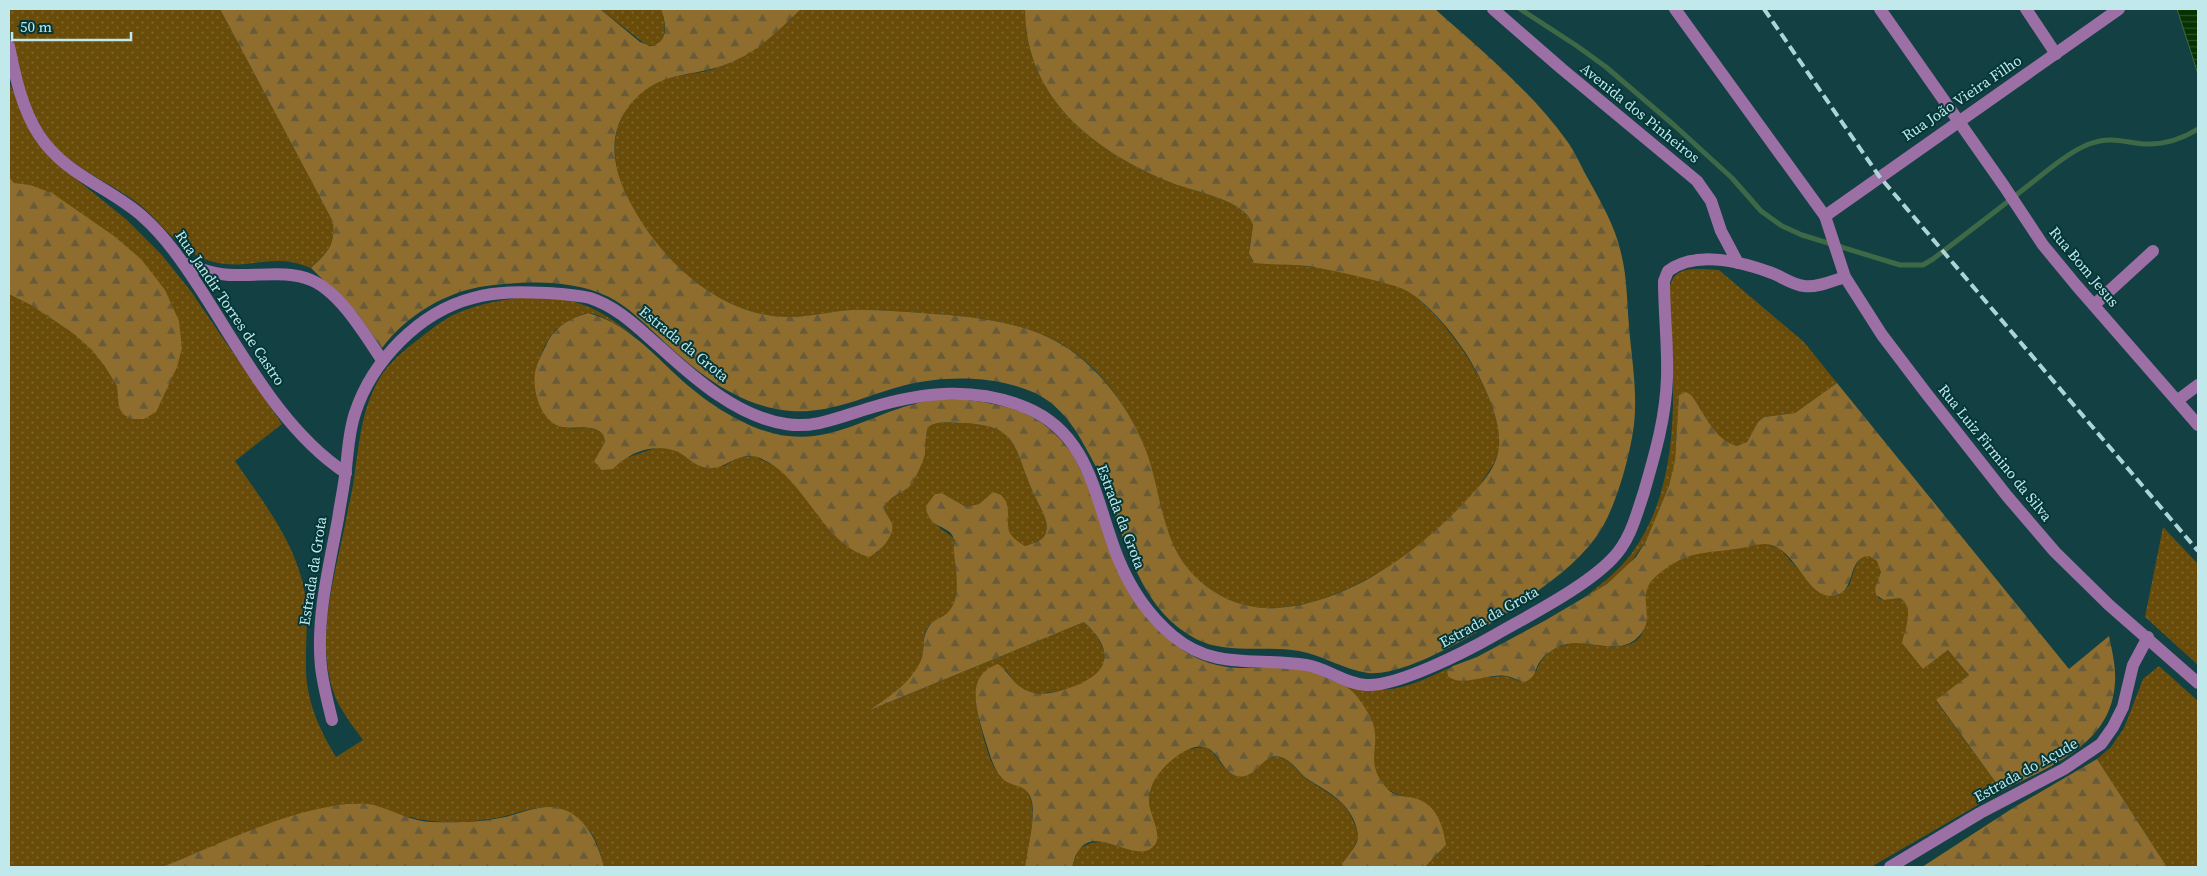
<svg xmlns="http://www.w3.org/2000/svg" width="2207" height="876" font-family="'Source Serif 4',serif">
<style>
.grass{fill:url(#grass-dots)}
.forest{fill:url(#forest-firs)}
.water{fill:url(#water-rules);stroke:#3e6946}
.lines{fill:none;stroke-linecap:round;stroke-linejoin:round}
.stream{stroke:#3e6946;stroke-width:5}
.minor{stroke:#9c6fa5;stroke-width:12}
.rail{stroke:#add5d7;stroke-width:4;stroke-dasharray:10 5;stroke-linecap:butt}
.labels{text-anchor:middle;stroke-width:4;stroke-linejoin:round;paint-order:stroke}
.street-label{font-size:15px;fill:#c1e9eb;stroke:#043638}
</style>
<defs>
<pattern id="grass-dots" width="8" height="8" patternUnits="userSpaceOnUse" patternTransform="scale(1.25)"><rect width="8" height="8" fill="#694c0a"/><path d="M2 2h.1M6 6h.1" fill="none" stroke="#7d662e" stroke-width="1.8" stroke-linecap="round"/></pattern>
<pattern id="forest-firs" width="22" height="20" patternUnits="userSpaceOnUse" patternTransform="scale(1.25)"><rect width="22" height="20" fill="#8e6d2e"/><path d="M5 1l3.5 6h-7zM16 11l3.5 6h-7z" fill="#685b39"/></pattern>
<pattern id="water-rules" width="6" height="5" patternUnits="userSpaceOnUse" patternTransform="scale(1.25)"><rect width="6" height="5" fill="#063200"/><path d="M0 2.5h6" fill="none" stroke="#285025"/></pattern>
</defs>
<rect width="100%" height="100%" fill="#124043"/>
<g class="grass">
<path d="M9,9h211l113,213c2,24 -5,30 -22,46 -39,-17 -61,3 -97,-6 -33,-8 -49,-36 -74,-57 -24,-19 -53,-30 -76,-50 -34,-28 -55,-103 -55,-146z"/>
<path d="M600,9h61c5,13 9,44 -16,35z"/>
<path d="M801,9h224c0,90 70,143 147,174 22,9 73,16 81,42l-4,25 3,11c11,4 23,2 35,3 29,3 99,13 122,28 38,25 98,112 90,159 -3,12 -11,21 -17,31 -33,48 -102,97 -157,116 -20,7 -41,10 -62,10 -41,-2 -80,-33 -94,-72 -10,-29 -13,-59 -24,-87 -14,-38 -41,-76 -74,-99 -42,-29 -98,-33 -147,-37 -23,-1 -47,-4 -71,-3 -21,1 -42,7 -63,7 -72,1 -135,-62 -164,-122 -14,-32 -18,-65 6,-93 32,-36 61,-21 97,-39 27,-14 51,-33 72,-54z"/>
<path d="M9,82l12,27 39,57 67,54 34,34 29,36 92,134 -47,37c26,38 55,74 67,119 8,31 3,60 4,91 1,31 14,60 30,86l27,-17c-9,-12 -18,-24 -25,-37 -26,-55 -3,-127 8,-183 2,-13 6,-27 8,-41 5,-34 7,-67 24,-98 8,-15 21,-26 33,-36 13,-10 26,-21 40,-29 37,-18 90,-25 130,-12 21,7 37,20 55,33 -11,-7 -36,-24 -48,-24 -5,0 -10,4 -14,6 -8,4 -17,7 -22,15 -12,16 -21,46 -14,65 3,11 13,24 24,28 13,5 42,-7 43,15l-11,19 29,-2 35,-12h9l13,6 20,13h24l15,-9 15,-1 23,11 100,86 15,-28 -8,-16c4,-13 15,-13 22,-21 5,-6 17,-27 19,-35 1,-9 0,-17 3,-26 11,-7 21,-4 34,-4 58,2 51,25 71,69 4,11 17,28 13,40 -2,9 -12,11 -21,14 -4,-3 -10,-5 -13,-9 -13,-15 6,-35 -19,-45l-14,12 -13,3 -24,-14 -7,1 2,32 17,12c-1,22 12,58 -7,75 -9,8 -18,8 -22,20 -2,8 -1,16 -3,23 -5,24 -31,39 -49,53l211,-87c11,10 25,28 20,44 -6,18 -56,31 -73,26 -12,-3 -19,-13 -25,-22l-24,3c-2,6 -5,12 -6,19 -2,13 11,63 18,75 6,10 22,19 32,22 14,22 2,54 -1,78h-421c-7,-29 -14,-46 -44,-56 -5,-1 -10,-4 -15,-4 -15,1 -30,7 -44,10 -30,6 -62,8 -91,0l-157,13 -91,37h-153z"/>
<path d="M1703,269l16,1 85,72 33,41 -42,30 -31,4 -6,5 -11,20 -10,4c-21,-4 -29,-28 -41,-43 -3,-4 -8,-7 -12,-10l-5,2 -4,66 -6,25 -23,55 -19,26 -20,17 -23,14c16,-13 32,-25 45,-41 57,-75 44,-178 40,-266 3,-21 15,-22 34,-22z"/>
<polygon points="2163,527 2198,564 2198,665 2145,617"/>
<path d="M1758,544h10l12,5 32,36 27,10c3,-3 7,-5 9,-8 6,-9 7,-40 26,-29 5,3 7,9 7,14l-6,16 3,10 6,2 16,-2 6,5 17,66 25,-19 21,25 -33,26 66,90 -131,76h-145l-18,-2 -11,2h-272l21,-22 -30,-46c-26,-4 -41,-14 -43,-42 -1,-6 2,-13 1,-19 -1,-21 -14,-41 -30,-53 41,12 68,1 105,-17l-2,3 8,9 50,-4 14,5 17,-9c3,-9 7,-15 15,-21 24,-15 46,-2 71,-5 38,-5 16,-48 27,-63 13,-18 39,-30 60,-33 9,-1 18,0 27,-1 7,-1 14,-4 22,-5z"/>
<polygon points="2159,666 2198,701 2198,867 2167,867 2097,759 2111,747 2124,728 2143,679"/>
<path d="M1205,747c13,6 18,27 33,29 14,2 24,-21 40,-19 14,2 20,16 30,23 18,13 38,19 46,43 3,6 5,12 3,18 -3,8 -10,16 -15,23l1,3h-271l7,-19 12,-5 9,-1 54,5c7,-16 -5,-28 -5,-45 -1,-20 20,-48 40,-53 5,-1 11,-1 16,-2z"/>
</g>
<g class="forest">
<path d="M220,9h380l40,33 10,4c20,-3 16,-24 11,-37h140c-19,18 -39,39 -63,50 -42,22 -79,6 -111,50 -19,26 -14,57 -1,85 29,61 91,123 163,123 21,0 42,-6 63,-7 24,-1 48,2 71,3 52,4 111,8 154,42 30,24 54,57 68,93 11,28 14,58 24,86 14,43 56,75 102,74 72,-1 144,-54 192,-104 13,-14 31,-32 35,-51 7,-30 -17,-76 -33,-101 -14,-21 -39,-52 -62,-63 -8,-4 -17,-5 -26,-8 -23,-6 -46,-11 -70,-15 -18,-2 -36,-1 -53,-3l-5,-10 4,-28c-8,-26 -59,-33 -81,-42 -77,-31 -147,-84 -147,-174h410c46,41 96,82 132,132 8,11 14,25 20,36 14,25 28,49 34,76 6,23 6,49 8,73 2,27 7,55 6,83 0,33 -19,102 -39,128 -20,28 -50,48 -78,68 -32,23 -110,72 -150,68 -24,-3 -45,-18 -69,-22 -33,-6 -72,4 -103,-12 -56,-30 -69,-93 -89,-147 -7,-20 -18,-38 -28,-56 -11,-18 -25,-34 -44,-43 -40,-18 -91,-18 -133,-7 -37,10 -72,28 -111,25 -53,-4 -96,-40 -133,-75 -15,-14 -31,-30 -49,-39 -38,-18 -82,-16 -123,-11 -41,6 -79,29 -104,62l-25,-35 -46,-45c17,-16 24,-22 22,-46z"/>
<polygon points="9,177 14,183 30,185 52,193 114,236 141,259 165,290 179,321 182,348 177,367 156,412 144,419 132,419 124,415 119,408 117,386 104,365 92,350 73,333 31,305 9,294"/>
<path d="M588,313c35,9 61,36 86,60 28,27 74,59 114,63 46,6 87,-23 130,-33 25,-6 50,-4 75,1 37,7 58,21 80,51l86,175c17,17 35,30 58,35 28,7 59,-1 87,4 8,1 17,7 25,10 8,3 16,6 23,12 9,9 19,25 22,36 5,22 -8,35 10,58 8,11 18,11 30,13 22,5 29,27 32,47l-21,22h-82l-1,-3c5,-7 12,-15 15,-22 2,-7 0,-13 -2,-19 -8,-22 -27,-31 -46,-43 -10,-6 -16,-20 -29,-23 -18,-4 -25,24 -43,19 -20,-5 -19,-42 -52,-25 -17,9 -36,29 -36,49 -1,14 16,36 4,47 -18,17 -57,-22 -74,3 -4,5 -5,12 -7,17h-47c2,-18 13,-55 5,-71 -5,-12 -20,-9 -28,-18 -10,-11 -13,-27 -18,-42 -7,-25 -20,-61 14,-72 11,8 16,22 30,27 12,5 26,2 38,-2 41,-13 53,-35 18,-67l-214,88c20,-14 41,-27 51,-50 4,-10 1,-21 6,-30 6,-12 11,-9 20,-17 16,-14 8,-44 7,-62 -1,-4 1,-9 0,-12 -4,-15 -27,-9 -28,-33l9,-12 7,-1 24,14 13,-3 14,-12 8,3 5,6c7,23 -8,29 19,45 9,-3 19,-5 21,-14 4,-12 -9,-29 -13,-40 -20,-44 -13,-67 -71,-69 -13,0 -23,-3 -34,4 -3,9 -2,17 -3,27 -2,8 -8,21 -13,29 -7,11 -23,11 -28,26 2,5 6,10 8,15 3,13 -13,28 -23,33 -45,-12 -62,-73 -101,-95 -32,-19 -41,15 -68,4 -8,-3 -14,-10 -22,-14 -23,-10 -49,0 -65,17l-12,1 -7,-9 11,-19c-1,-21 -30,-12 -43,-15 -20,-4 -30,-35 -27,-54 2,-12 9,-22 13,-32 8,-16 24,-23 40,-28z"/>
<path d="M1837,383l232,286 40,-33c3,15 7,30 6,46 -3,63 -65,84 -113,109l-66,-91 33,-25 -21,-25 -25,19 -21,-26c3,-15 13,-35 -2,-45l-16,2 -8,-5 -1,-7 6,-16 -4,-11 -8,-5c-24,1 -11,40 -38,40 -26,0 -36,-51 -66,-52 -11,0 -19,4 -29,5 -33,5 -46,1 -75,23 -5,4 -12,10 -14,17 -5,19 8,32 -10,49 -17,17 -48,2 -70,6 -8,1 -19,8 -25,15 -9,10 -3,16 -17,23 -7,-1 -12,-5 -19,-6 -16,-3 -45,12 -58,0l-1,-6 6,-4 24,-9 69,-37 61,-36 29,-27 10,-16 23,-55 6,-26 4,-65 7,-3 5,3c13,17 24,46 46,51l10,-4 11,-20 6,-5 31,-4z"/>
<polygon points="2097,759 2167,867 1922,867 2013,808"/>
<path d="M347,804c9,0 18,-1 27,1 18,5 39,17 58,17 24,1 50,0 73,-5 13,-3 27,-9 41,-10 35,-1 51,31 58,60h-442c58,-23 122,-56 185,-63z"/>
</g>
<polygon class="water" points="2177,9 2198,9 2198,74"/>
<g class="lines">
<path class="stream" d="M1520,9l57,37 29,21 69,59 57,52 29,33 21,15 20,9 98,30h23l10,-6c29,-22 58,-44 87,-67 20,-15 46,-39 69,-48 22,-8 34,-2 55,0 20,1 38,-5 54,-15"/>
<g class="minor">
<polyline points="1493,9 1562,69 1697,181 1711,201 1721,231 1738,263"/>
<polyline points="1675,9 1825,216 1845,277 1882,335 1926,393 2007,496 2055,552 2109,605 2198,683"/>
<polyline points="1880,9 2004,186 2043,245 2076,285 2198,425"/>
<polyline points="2026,9 2056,54"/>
<path d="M9,46c6,30 13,63 30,89 26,40 70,52 103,81 24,21 42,48 59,74 41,63 81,141 145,183"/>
<polyline points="1825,216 2119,9"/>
<path d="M183,263c17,6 33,12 52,12 24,1 54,-5 76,5 29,12 54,55 71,80"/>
<polyline points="2094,305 2153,251"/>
<polyline points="2178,400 2198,385"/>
<path d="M332,720c-4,-17 -9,-35 -11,-53 -5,-49 8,-100 17,-148 2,-14 5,-28 7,-43 3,-21 3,-42 10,-63 17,-52 64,-101 118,-115 25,-7 49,-6 75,-5 13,1 29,2 42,5 28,9 49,31 70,49 35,32 78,70 126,77 29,5 56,-8 84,-16 52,-16 105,-22 157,0 64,27 68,93 91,150 12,30 30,57 55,78 42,35 83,21 133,29 21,3 39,19 60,20 31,2 101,-34 129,-50 35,-20 90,-48 117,-76 18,-18 24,-43 32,-67 11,-38 22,-75 23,-115 1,-32 -3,-64 -3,-96l4,-10c28,-21 74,-9 104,2 10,4 21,12 32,13 13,2 28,-5 41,-9"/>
<polyline points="1890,867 1980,813 2064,769 2101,744 2113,727 2123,707 2133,665 2148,637"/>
</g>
<polyline class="rail" points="1764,9 1879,176 2198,551"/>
</g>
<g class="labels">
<g class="street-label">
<text transform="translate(1962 98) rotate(-34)" y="5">Rua João Vieira Filho</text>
<text transform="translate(1640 113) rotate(39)" y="5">Avenida dos Pinheiros</text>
<text transform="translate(2084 267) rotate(50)" y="5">Rua Bom Jesus</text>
<text transform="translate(230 308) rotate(56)" y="5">Rua Jandir Torres de Castro</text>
<text transform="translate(684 344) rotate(39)" y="5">Estrada da Grota</text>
<text transform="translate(1995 453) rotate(51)" y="5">Rua Luiz Firmino da Silva</text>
<text transform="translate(1121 517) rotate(69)" y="5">Estrada da Grota</text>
<text transform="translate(313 571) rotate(-81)" y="5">Estrada da Grota</text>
<text transform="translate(1489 617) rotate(-29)" y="5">Estrada da Grota</text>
<text transform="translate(2026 770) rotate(-29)" y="5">Estrada do Açude</text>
</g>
</g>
<rect width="2207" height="876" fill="none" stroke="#c1e9eb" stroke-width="20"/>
<path d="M12 32v8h119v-8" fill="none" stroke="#c1e9eb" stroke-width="2.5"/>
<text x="20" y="32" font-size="15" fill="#c1e9eb" stroke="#043638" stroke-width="4" paint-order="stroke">50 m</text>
</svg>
